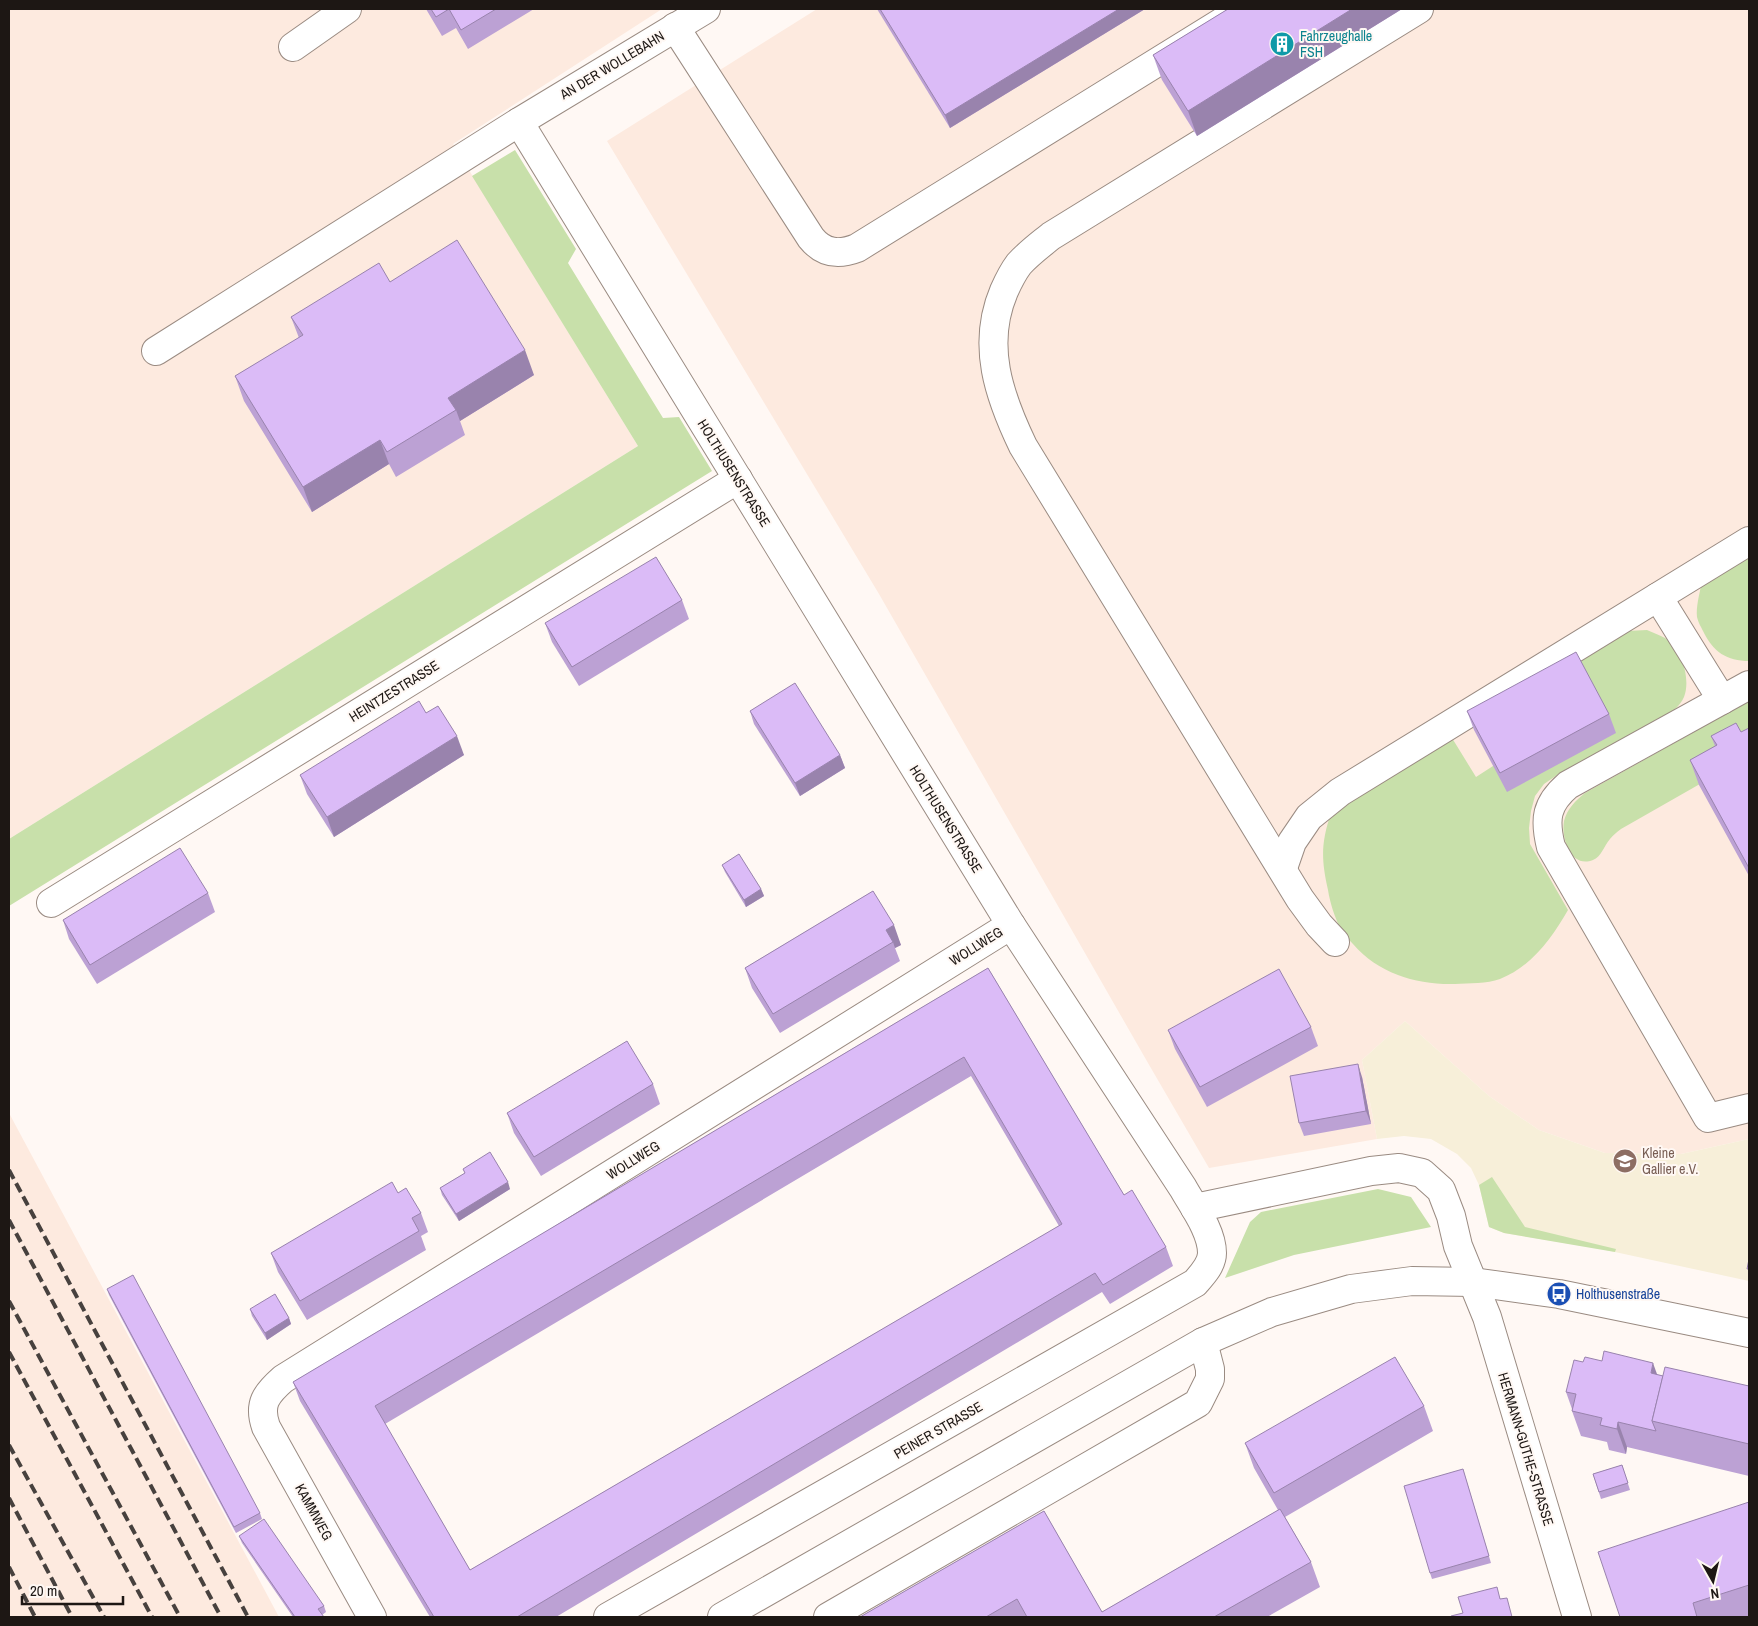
<svg xmlns="http://www.w3.org/2000/svg" width="1758" height="1626" font-family="'Archivo Narrow',sans-serif">
<style>
.built{fill:#fdeadf}
.education{fill:#f7efd9}
.green{fill:#c8e0aa}
.lines{fill:none;stroke-linecap:round;stroke-linejoin:round}
.minor-casing{stroke:#9a8b82;stroke-width:30}
.minor{stroke:#fff;stroke-width:28}
.rail{stroke:#47413e;stroke-width:4;stroke-dasharray:10 5;stroke-linecap:butt}
.wall{fill:#bca1d4;fill-rule:evenodd}
.shaded-wall{fill:#9983ad}
.building{fill:#dbbbf7;stroke:#9983ad;fill-rule:evenodd}
.labels{text-anchor:middle;stroke-width:4;stroke-linejoin:round;paint-order:stroke}
.culture-label{font-size:14px;fill:#0d838f;stroke:#fff8f4;text-anchor:start}
.street-label{font-size:14px;fill:#1d1714;stroke:#fff8f4}
.education-label{font-size:14px;fill:#785e54;stroke:#fff8f4;text-anchor:start}
.transit-label{font-size:14px;fill:#164399;stroke:#fff8f4;text-anchor:start}
</style>
<rect width="100%" height="100%" fill="#fff8f4"/>
<g class="built">
<polygon points="9,9 662,9 453,144 638,446 9,839"/>
<polygon points="817,9 1749,9 1749,1139 1681,1154 1605,1153 1539,1130 1489,1096 1405,1021 1362,1060 1377,1139 1209,1168 1148,1063 879,594 607,141"/>
<polygon points="9,1113 279,1617 9,1617"/>
</g>
<polygon class="education" points="1405,1021 1489,1096 1539,1130 1605,1153 1681,1154 1749,1139 1749,1281 1601,1249 1504,1233 1489,1227 1479,1185 1471,1168 1457,1154 1431,1139 1404,1136 1377,1139 1362,1060"/>
<g class="green">
<polygon points="515,150 576,249 568,263 663,418 679,417 712,471 9,906 9,839 638,446 472,176"/>
<path d="M1749,555v106c-22,0 -36,-9 -46,-30 -2,-4 -5,-9 -6,-14 -1,-10 2,-21 4,-31z"/>
<path d="M1647,630c6,3 13,5 18,8 17,11 26,41 19,59 -4,9 -11,14 -19,20l-105,56 -16,11 -9,12 -4,15 -2,17 1,16 38,66c-16,28 -37,57 -68,69 -13,5 -31,4 -45,5 -38,1 -76,-10 -102,-40 -4,-4 -9,-9 -12,-14 -6,-12 -11,-27 -13,-40 -7,-31 -7,-47 3,-77l121,-75 24,39 17,-11 85,-109 49,-26z"/>
<path d="M1749,701v55l-128,73c-4,3 -8,6 -11,10 -6,7 -9,18 -17,21 -23,9 -32,-23 -29,-39 3,-12 12,-21 21,-28z"/>
<polygon points="1492,1177 1525,1227 1616,1249 1615,1252 1504,1233 1489,1227 1479,1185"/>
<polygon points="1378,1189 1411,1197 1431,1227 1294,1255 1225,1278 1250,1222 1261,1212"/>
</g>
<g class="lines">
<defs>
<g id="minor">
<path d="M675,27l136,211c13,16 28,17 46,10l386,-239"/>
<polyline points="293,47 347,9"/>
<path d="M519,122l492,803 172,263c10,18 29,43 29,65 0,12 -10,22 -17,30l-587,334"/>
<polyline points="156,351 519,122 706,9"/>
<polyline points="1658,597 1722,700"/>
<path d="M1749,685l-181,100c-22,19 -24,34 -17,62l157,271 41,-10"/>
<polyline points="1283,868 1292,842 1309,817 1340,792 1749,541"/>
<polyline points="51,903 738,479"/>
<path d="M1335,942l-16,-17 -19,-26 -277,-453c-24,-50 -42,-101 -19,-155 4,-9 9,-19 15,-27 10,-11 21,-19 32,-28l368,-227"/>
<polyline points="1195,1208 1371,1171 1399,1168 1422,1173 1441,1190 1451,1216 1458,1246 1487,1317 1577,1617"/>
<path d="M372,1617l-106,-190c-8,-23 0,-33 17,-48l728,-454"/>
<polyline points="722,1617 1203,1342 1272,1312 1351,1289 1412,1281 1473,1282 1559,1294 1749,1333"/>
<polyline points="828,1617 1198,1403 1210,1379 1210,1369 1203,1342"/>
</g>
</defs>
<use href="#minor" class="minor-casing"/>
<use href="#minor" class="minor"/>
<g class="rail">
<polyline points="9,1170 248,1617"/>
<polyline points="9,1220 221,1617"/>
<polyline points="9,1301 180,1617"/>
<polyline points="9,1352 152,1617"/>
<polyline points="9,1445 104,1617"/>
<polyline points="9,1498 72,1617"/>
<polyline points="9,1567 35,1617"/>
</g>
</g>
<g class="wall">
<polygon points="426,9 534,9 468,49 456,28 442,36"/>
<polygon points="877,9 1145,9 950,128"/>
<polygon points="1228,9 1402,9 1197,136 1162,80 1153,55"/>
<polygon points="390,282 534,375 460,421 465,435 396,477 389,464 312,512 244,401 235,376 299,338 291,317"/>
<polygon points="682,600 689,619 579,686 552,642 545,623"/>
<polygon points="750,711 840,755 845,768 800,796 754,724"/>
<polygon points="1467,711 1609,714 1616,733 1507,792 1474,730"/>
<polygon points="426,713 464,755 334,837 307,794 300,775"/>
<polygon points="1749,728 1749,876 1699,785 1690,760 1715,746 1711,736 1741,732"/>
<polygon points="722,865 761,889 764,896 746,907 725,872"/>
<polygon points="873,891 901,945 895,948 900,961 780,1033 752,988 745,968"/>
<polygon points="208,893 215,912 97,984 69,939 63,920"/>
<path d="M988,968l136,227 42,52 7,19 -63,38 -8,-12 -546,325h-126l-130,-216 -7,-19zM971,1076l88,150 -589,344 -85,-146z"/>
<polygon points="1311,1027 1318,1046 1207,1107 1175,1049 1168,1030"/>
<polygon points="1362,1077 1371,1124 1304,1136 1299,1123"/>
<polygon points="653,1084 660,1104 541,1176 514,1133 507,1113"/>
<polygon points="463,1169 510,1189 459,1221 442,1195 440,1188 465,1173"/>
<polygon points="398,1193 421,1213 428,1232 421,1236 426,1250 307,1320 278,1272 271,1253"/>
<polygon points="107,1289 260,1513 262,1519 236,1533 109,1295"/>
<polygon points="250,1309 289,1318 291,1324 267,1340 252,1316"/>
<polygon points="1583,1362 1663,1376 1749,1386 1749,1476 1627,1447 1626,1454 1609,1450 1607,1442 1581,1436 1572,1411 1572,1409 1566,1392"/>
<polygon points="1424,1406 1433,1431 1285,1517 1311,1562 1320,1587 1267,1617 860,1617 1044,1511 1102,1612 1278,1510 1254,1468 1245,1443"/>
<polygon points="1622,1465 1630,1490 1601,1499 1593,1474"/>
<polygon points="1463,1469 1491,1563 1432,1579 1430,1573"/>
<polygon points="1749,1502 1749,1617 1620,1617"/>
<polygon points="239,1536 324,1606 326,1612 322,1615 324,1617 293,1617 242,1543"/>
</g>
<g class="shaded-wall">
<polygon points="1119,9 1145,9 950,128 945,115"/>
<polygon points="1352,9 1402,9 1197,136 1188,111"/>
<polygon points="525,350 534,375 460,421 456,410 448,398"/>
<polygon points="380,440 389,464 312,512 303,487"/>
<polygon points="457,736 464,755 334,837 327,817"/>
<polygon points="840,755 845,768 800,796 795,783"/>
<polygon points="761,889 764,896 746,907 744,900"/>
<polygon points="894,925 901,945 895,948 893,942 886,930"/>
<polygon points="1358,1064 1362,1077 1371,1124 1366,1111"/>
<polygon points="508,1182 510,1189 459,1221 456,1214"/>
<polygon points="289,1318 291,1324 267,1340 265,1333"/>
<polygon points="1653,1363 1662,1388 1651,1373"/>
<polygon points="1618,1422 1627,1447 1626,1454 1617,1429"/>
</g>
<g class="building">
<polygon points="431,9 449,9 436,17"/>
<polygon points="449,9 496,9 461,30"/>
<polygon points="880,9 1119,9 945,115"/>
<polygon points="1228,9 1352,9 1188,111 1153,55"/>
<polygon points="457,240 525,350 448,398 456,410 387,452 380,440 303,487 235,376 303,335 291,317 379,263 390,282"/>
<polygon points="656,557 682,600 572,667 545,623"/>
<polygon points="1576,652 1609,714 1500,773 1467,711"/>
<polygon points="795,683 840,755 795,783 750,711"/>
<polygon points="419,701 426,713 438,706 457,736 327,817 300,775"/>
<polygon points="1736,723 1741,732 1749,728 1749,868 1690,760 1717,745 1711,736"/>
<polygon points="180,848 208,893 90,965 63,920"/>
<polygon points="739,854 761,889 744,900 722,865"/>
<polygon points="873,891 894,925 886,930 893,942 773,1014 745,968"/>
<path d="M988,968l136,227 8,-5 34,57 -63,38 -8,-12 -578,344h-83l-141,-235zM964,1057l98,167 -592,346 -95,-164z"/>
<polygon points="1279,969 1311,1027 1200,1087 1168,1030"/>
<polygon points="627,1041 653,1084 534,1157 507,1113"/>
<polygon points="1358,1064 1366,1111 1299,1123 1290,1076"/>
<polygon points="490,1152 508,1182 456,1214 440,1188 465,1173 463,1169"/>
<polygon points="392,1182 398,1193 406,1188 421,1213 412,1218 419,1231 300,1301 271,1253"/>
<polygon points="1749,1259 1749,1269 1747,1269"/>
<polygon points="133,1275 260,1513 234,1527 107,1289"/>
<polygon points="275,1294 289,1318 265,1333 250,1309"/>
<polygon points="1604,1351 1653,1363 1651,1373 1663,1376 1652,1421 1656,1431 1618,1422 1617,1429 1600,1425 1602,1418 1572,1411 1576,1394 1566,1392 1574,1360 1583,1362 1585,1357 1602,1361"/>
<polygon points="1395,1357 1424,1406 1274,1493 1245,1443"/>
<polygon points="1665,1367 1749,1386 1749,1444 1652,1421"/>
<polygon points="1622,1465 1628,1483 1599,1492 1593,1474"/>
<polygon points="1463,1469 1489,1556 1430,1573 1404,1486"/>
<polygon points="1749,1502 1749,1585 1693,1603 1697,1617 1620,1617 1598,1552"/>
<polygon points="1280,1509 1311,1562 1214,1617 1027,1617 1017,1599 986,1617 860,1617 1044,1511 1102,1612"/>
<polygon points="264,1519 324,1606 318,1609 324,1617 295,1617 239,1536"/>
<polygon points="1497,1587 1500,1599 1507,1598 1512,1617 1451,1617 1451,1616 1463,1613 1458,1597"/>
</g>
<defs>
<symbol id="building-disc" viewBox="-11 -11 22 22"><circle r="9.5" fill="#0f9aa8" stroke="#fff8f4"/><path d="M-4-6H4V6H1V3H-1V6H-4ZM-2.5-4.3h1.7v1.8h-1.7ZM.8-4.3h1.7v1.8H.8ZM-2.5-1h1.7V.8h-1.7ZM.8-1h1.7V.8H.8Z" fill="#fff"/></symbol>
<symbol id="school-disc" viewBox="-11 -11 22 22"><circle r="9.5" fill="#8d6e63" stroke="#fff8f4"/><path d="M0-5L7-2L0 1L-7-2ZM-4 1L0 2.5L4 1V4Q0 6-4 4Z" fill="#fff"/></symbol>
<symbol id="bus-disc" viewBox="-11 -11 22 22"><circle r="9.5" fill="#1a4fb4" stroke="#fff8f4"/><path d="M-5-6H5V4H4V6H2V4H-2V6H-4V4H-5ZM-3.5-4V0h7V-4ZM-3.5 1.2v1.5H-2V1.2ZM2 1.2v1.5H3.5V1.2Z" fill="#fff"/></symbol>
</defs>
<g fill-rule="evenodd">
<use href="#building-disc" x="1268" y="30" width="28" height="28"/>
<use href="#school-disc" x="1611" y="1147" width="28" height="28"/>
<use href="#bus-disc" x="1545" y="1280" width="28" height="28"/>
</g>
<g class="labels">
<g class="culture-label">
<text x="1300" y="41">Fahrzeughalle<tspan x="1300" dy="16">FSH</tspan></text>
</g>
<g class="street-label">
<text transform="translate(612 65) rotate(-31)" y="5">AN DER WOLLEBAHN</text>
<text transform="translate(734 473) rotate(58)" y="5">HOLTHUSENSTRASSE</text>
<text transform="translate(394 691) rotate(-32)" y="5">HEINTZESTRASSE</text>
<text transform="translate(946 819) rotate(58)" y="5">HOLTHUSENSTRASSE</text>
<text transform="translate(976 946) rotate(-32)" y="5">WOLLWEG</text>
<text transform="translate(633 1160) rotate(-32)" y="5">WOLLWEG</text>
<text transform="translate(938 1430) rotate(-30)" y="5">PEINER STRASSE</text>
<text transform="translate(1526 1449) rotate(73)" y="5">HERMANN-GUTHE-STRASSE</text>
<text transform="translate(314 1512) rotate(61)" y="5">KAMMWEG</text>
</g>
<g class="education-label">
<text x="1642" y="1158">Kleine<tspan x="1642" dy="16">Gallier e.V.</tspan></text>
</g>
<g class="transit-label">
<text x="1576" y="1299">Holthusenstraße</text>
</g>
</g>
<rect width="1758" height="1626" fill="none" stroke="#1d1714" stroke-width="20"/>
<g transform="translate(1713 1581) rotate(172)" stroke="#fff8f4" stroke-width="4" paint-order="stroke">
<path d="M0-4L9 19L0 12L-9 19Z" fill="#1d1714"/>
<text y="-8" font-size="14" font-weight="bold" text-anchor="middle" fill="#1d1714">N</text>
</g>
<path d="M22 1596v8h101v-8" fill="none" stroke="#1d1714" stroke-width="2.5"/>
<text x="30" y="1596" font-size="15" fill="#1d1714" stroke="#fff8f4" stroke-width="4" paint-order="stroke">20 m</text>
</svg>
